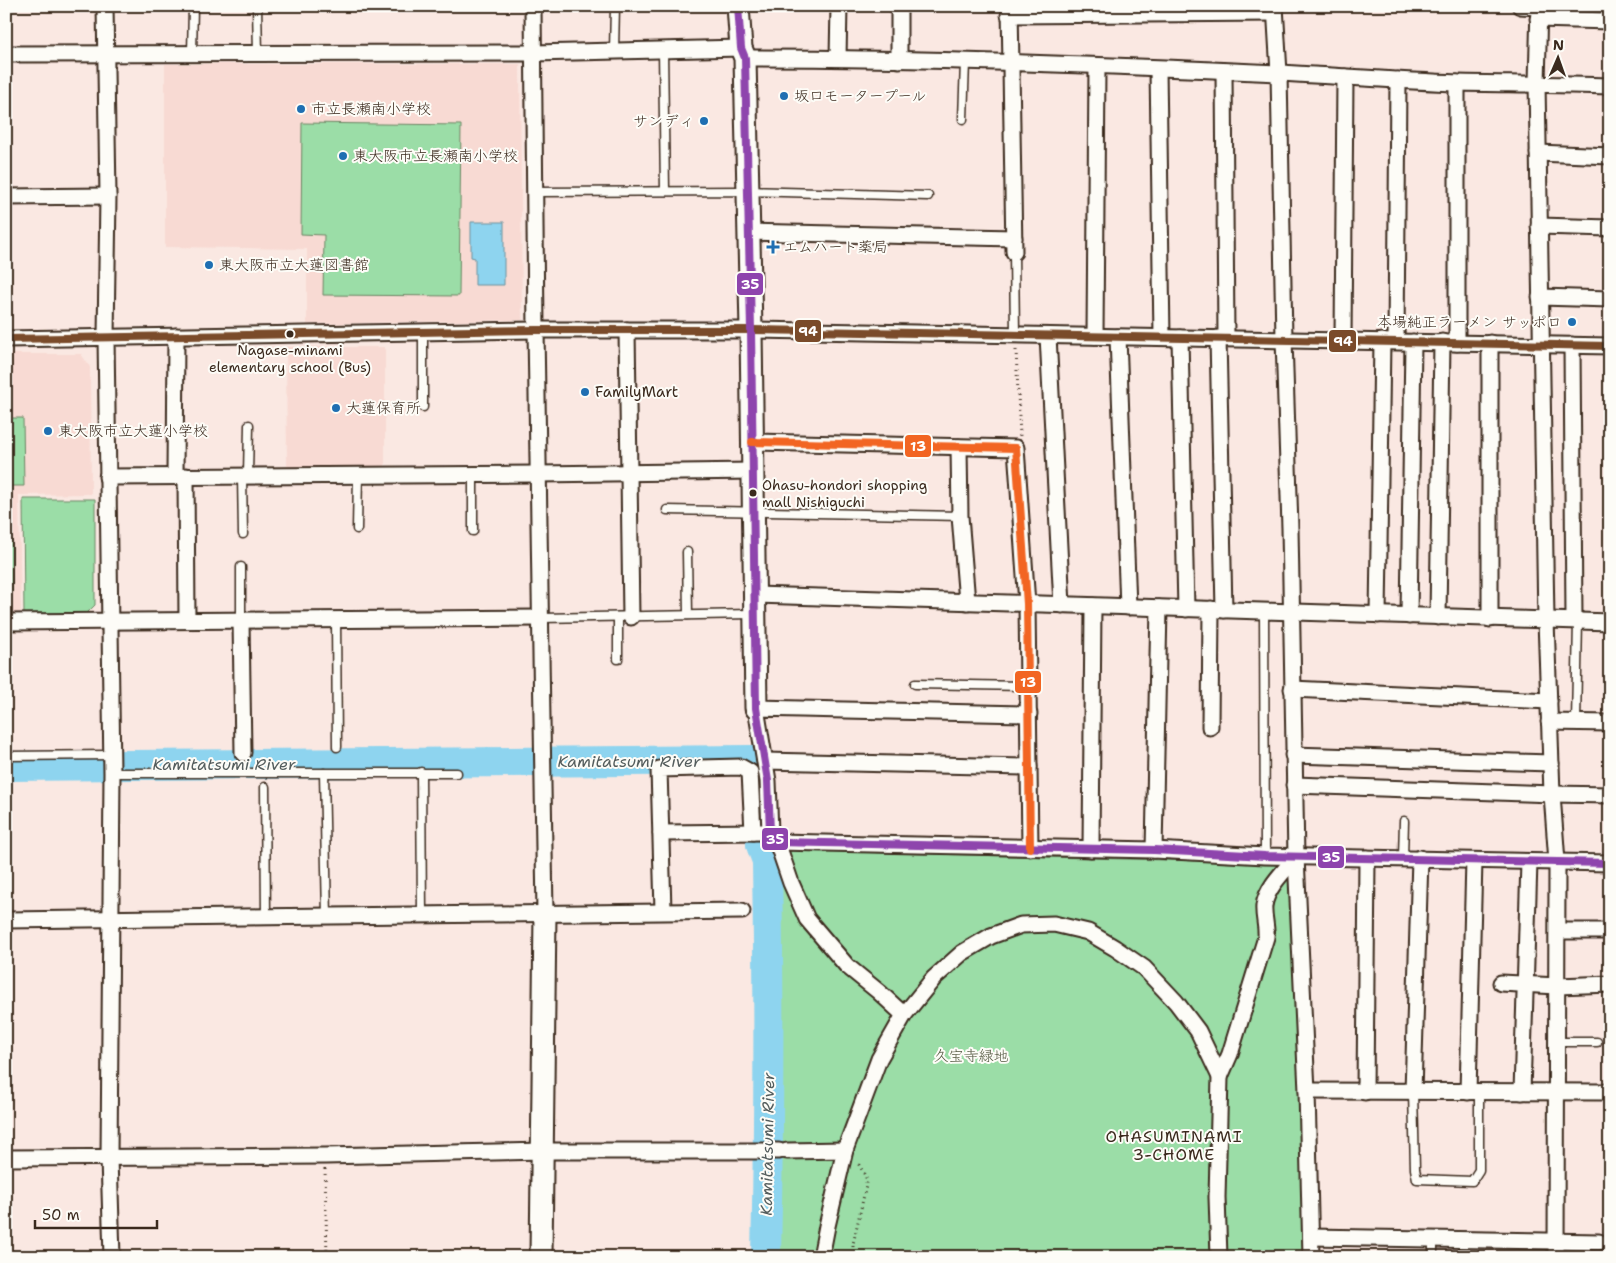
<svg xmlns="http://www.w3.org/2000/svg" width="1616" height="1263" font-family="'Shantell Sans','Klee One',sans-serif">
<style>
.built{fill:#f8dad3}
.green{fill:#9bdda7;stroke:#6b8462}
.water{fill:#8ed4ef;stroke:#6d909b}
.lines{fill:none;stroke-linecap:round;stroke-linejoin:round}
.river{stroke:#8ed4ef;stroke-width:30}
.lane-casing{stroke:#3b2a1e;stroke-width:11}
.street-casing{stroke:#3b2a1e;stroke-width:19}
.secondary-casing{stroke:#3b2a1e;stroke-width:25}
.path{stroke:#3b2a1e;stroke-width:3;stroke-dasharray:1 4;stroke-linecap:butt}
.lane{stroke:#fdfcf7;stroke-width:8}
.street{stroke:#fdfcf7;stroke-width:15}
.secondary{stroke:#fdfcf7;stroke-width:21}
.bus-1-casing{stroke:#fdfcf7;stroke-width:11}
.bus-2-casing{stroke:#fdfcf7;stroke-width:11}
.bus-3-casing{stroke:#fdfcf7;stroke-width:11}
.bus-1{stroke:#7a4b2a;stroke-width:8}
.bus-2{stroke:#8e44ad;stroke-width:8}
.bus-3{stroke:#f26522;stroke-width:8}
.poi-dot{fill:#1f6fb2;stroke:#fdfcf7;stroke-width:2}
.bus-dot{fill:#3b2a1e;stroke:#fdfcf7;stroke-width:2}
.labels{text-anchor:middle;stroke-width:4;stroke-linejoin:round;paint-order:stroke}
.bus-label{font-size:14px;fill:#3b2a1e;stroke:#fdfcf7}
.poi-label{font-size:15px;fill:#3b2a1e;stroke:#fdfcf7;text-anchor:start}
.park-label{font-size:15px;fill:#535740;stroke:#fdfcf7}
.water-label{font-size:16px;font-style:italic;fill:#545d5d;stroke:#fdfcf7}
.neighbourhood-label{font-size:16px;letter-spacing:1px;fill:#3b2a1e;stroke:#fdfcf7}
.line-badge{stroke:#fdfcf7;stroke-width:2}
.badge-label{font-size:14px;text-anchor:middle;font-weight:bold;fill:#fff}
</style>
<rect width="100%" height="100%" fill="#fae8e2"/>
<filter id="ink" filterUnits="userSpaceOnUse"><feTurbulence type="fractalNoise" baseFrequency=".02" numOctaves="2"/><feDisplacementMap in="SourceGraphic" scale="10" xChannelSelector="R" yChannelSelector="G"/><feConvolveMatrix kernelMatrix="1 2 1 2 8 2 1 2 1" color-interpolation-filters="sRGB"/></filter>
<g filter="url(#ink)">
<g class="built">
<polygon points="165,64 520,64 522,320 307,324 307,249 165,247"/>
<polygon points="286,347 385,347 385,468 287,469"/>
<polygon points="6,354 81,354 90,367 91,494 19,495 21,617 6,617"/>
</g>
<g class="green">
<polygon points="302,123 461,125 459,296 323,295 324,235 301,234"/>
<polygon points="6,418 23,418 24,486 11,486 12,592 6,592"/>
<polygon points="23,499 95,499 95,605 85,615 24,615"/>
<polygon points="770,850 1285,863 1292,882 1304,1257 768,1257"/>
</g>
<polygon class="water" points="471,222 504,222 504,285 475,285 475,258 471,257"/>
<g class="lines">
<path class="river" d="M6,766c249,-3 497,-6 745,-6l7,6 3,79 6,16c2,132 2,264 -1,396"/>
<defs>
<g id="lane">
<polyline points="257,6 258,54"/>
<polyline points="663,50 665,191"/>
<polyline points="614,51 615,6"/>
<polyline points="192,54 193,6"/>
<polyline points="963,119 965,62"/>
<polyline points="535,192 747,191 928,196"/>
<polyline points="1014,252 1015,335"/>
<polyline points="423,332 423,407"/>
<polyline points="242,476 243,534"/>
<polyline points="248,476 249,425"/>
<polyline points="667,510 960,516"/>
<polyline points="357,529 358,475"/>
<polyline points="473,531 473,474"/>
<polyline points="687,552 688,615"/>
<polyline points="1264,611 1265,856"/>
<polyline points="618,617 618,659"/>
<polyline points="541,618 752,614"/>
<polyline points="336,619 337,747"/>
<polyline points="241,620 241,567"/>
<polyline points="915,684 1028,686"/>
<polyline points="1576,722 1578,621"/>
<polyline points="6,756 112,755"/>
<polyline points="421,772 422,915"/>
<polyline points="112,773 457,773"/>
<polyline points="324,773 327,917"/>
<polyline points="265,787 266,918"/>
<polyline points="1403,858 1404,821"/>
<polyline points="1558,1042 1597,1042"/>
<polyline points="1413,1092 1415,1169 1417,1179 1472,1181 1479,1170 1479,1092"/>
<polyline points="1433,1257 1433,1239"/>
</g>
<g id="street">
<polyline points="105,6 108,196 106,337 112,773 109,1158 112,1257"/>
<polyline points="533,6 536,330 545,914"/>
<polyline points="1010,6 1014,252"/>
<polyline points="1275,6 1279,73 1284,339 1290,528 1296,857 1307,1091 1311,1257"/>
<polyline points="1520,6 1539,7"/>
<polyline points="1539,6 1537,83 1546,620 1552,794 1557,862 1556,1257"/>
<polyline points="1009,15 1275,13"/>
<polyline points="1538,19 1610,21"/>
<polyline points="6,54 534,53 741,48"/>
<path d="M745,58c178,0 356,7 534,15 60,3 119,8 179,10 50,1 101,1 152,3"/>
<polyline points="838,58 839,6"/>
<polyline points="899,60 899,6"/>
<polyline points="1158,69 1162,337"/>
<polyline points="1224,71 1226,338"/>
<polyline points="1457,83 1457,343"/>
<polyline points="1538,153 1610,156"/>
<polyline points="6,197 108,196"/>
<polyline points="1539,226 1610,228"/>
<polyline points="749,232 1014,238"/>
<polyline points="1540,297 1610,299"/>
<polyline points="627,330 631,617"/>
<polyline points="1048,336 1062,605"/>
<polyline points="1095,336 1097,67"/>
<polyline points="1118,337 1128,607"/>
<polyline points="1180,338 1186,609"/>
<polyline points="1218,338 1224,610"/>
<polyline points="6,339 536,330 751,330 1610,346"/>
<polyline points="1343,340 1345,77"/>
<polyline points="1396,341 1398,80"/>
<polyline points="1490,343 1490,619"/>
<polyline points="1572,345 1574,620"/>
<polyline points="752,442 1016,448 1027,604 1030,848"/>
<polyline points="959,447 960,516 967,602"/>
<polyline points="175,476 176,336"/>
<polyline points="186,476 187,620"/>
<polyline points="107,477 539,474 752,471"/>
<polyline points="755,595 1610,622"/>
<polyline points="1378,615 1382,341"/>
<polyline points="1409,616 1413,342"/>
<polyline points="1438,617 1442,342"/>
<polyline points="241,620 243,753"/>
<polyline points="6,622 541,618"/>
<polyline points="1292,689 1549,701"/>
<polyline points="1029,714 756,708 768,781 770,832 777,842 1154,850 1265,856 1610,863"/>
<polyline points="1549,722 1610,723"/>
<polyline points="1210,727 1211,609"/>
<polyline points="1293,755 1551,763"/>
<polyline points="765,761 1029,767"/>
<polyline points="1294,785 1552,794 1610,795"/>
<polyline points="661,833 762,832"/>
<polyline points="777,842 791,883 807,919 847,966 879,992 904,1015"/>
<polyline points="1091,849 1093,606"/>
<polyline points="1154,850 1159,608"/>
<polyline points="663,911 659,769 741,767 750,772 753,832"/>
<polyline points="6,920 742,911"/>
<polyline points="1558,931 1610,931"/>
<polyline points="1501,983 1558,986 1610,984"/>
<path d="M1220,1077l10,-23 36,-117c1,-11 -3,-21 -2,-31 2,-18 21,-36 32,-49"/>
<polyline points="1307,1091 1610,1092"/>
<polyline points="1365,1092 1367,858"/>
<polyline points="1413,1092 1420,858"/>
<polyline points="1468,1092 1474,861"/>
<polyline points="1522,1092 1529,862"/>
<polyline points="787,1151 845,1150"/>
<polyline points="6,1158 325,1156 543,1151 779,1151"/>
<polyline points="1311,1237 1599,1242"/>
<polyline points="821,1257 827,1226 845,1150 879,1059 904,1015 934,978 962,953 991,936 1021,925 1054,924 1088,932 1115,948 1144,968 1176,1002 1198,1031 1220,1077 1217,1197 1219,1257"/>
</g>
<g id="secondary">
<polyline points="738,6 741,48 745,58 751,330 756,708"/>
<polyline points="541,1257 545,914"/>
</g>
</defs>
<use href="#lane" class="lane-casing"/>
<use href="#street" class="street-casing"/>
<use href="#secondary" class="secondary-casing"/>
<g class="path">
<polyline points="1016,350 1020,436"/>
<polyline points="325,1169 327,1257"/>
<polyline points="853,1257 853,1244 866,1186 866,1177 858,1163"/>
</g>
<use href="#lane" class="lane"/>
<use href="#street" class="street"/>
<use href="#secondary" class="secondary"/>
<defs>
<polyline id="bus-1" points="6,339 536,330 751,330 1610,346"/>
<polyline id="bus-2" points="738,6 741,48 745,58 751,330 756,708 768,781 770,832 777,842 1154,850 1265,856 1610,863"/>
<polyline id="bus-3" points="752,442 1016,448 1027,604 1030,848"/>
</defs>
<use href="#bus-1" class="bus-1-casing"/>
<use href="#bus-2" class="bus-2-casing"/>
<use href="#bus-3" class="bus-3-casing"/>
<use href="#bus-1" class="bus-1"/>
<use href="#bus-2" class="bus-2"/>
<use href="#bus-3" class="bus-3"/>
</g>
</g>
<g class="poi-dot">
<circle cx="784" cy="96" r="5"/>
<circle cx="301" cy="109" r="5"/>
<circle cx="704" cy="121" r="5"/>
<circle cx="343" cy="156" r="5"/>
<path d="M770.5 239.5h5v5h5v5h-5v5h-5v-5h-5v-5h5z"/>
<circle cx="209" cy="265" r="5"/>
<circle cx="1572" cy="322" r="5"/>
<circle cx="585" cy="392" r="5"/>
<circle cx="336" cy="408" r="5"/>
<circle cx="48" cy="431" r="5"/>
</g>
<g class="bus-dot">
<circle cx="290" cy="334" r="4.5"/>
<circle cx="753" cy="493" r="4.5"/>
</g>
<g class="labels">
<g class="bus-label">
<text x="290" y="355">Nagase-minami<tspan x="290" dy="17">elementary school (Bus)</tspan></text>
<text x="762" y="490" text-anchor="start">Ohasu-hondori shopping<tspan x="762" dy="17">mall Nishiguchi</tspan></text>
</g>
<g class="poi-label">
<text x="794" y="101">坂口モータープール</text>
<text x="311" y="114">市立長瀬南小学校</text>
<text x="694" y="126" text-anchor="end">サンディ</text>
<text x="353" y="161">東大阪市立長瀬南小学校</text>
<text x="783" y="252">エムハート薬局</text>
<text x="219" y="270">東大阪市立大蓮図書館</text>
<text x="1562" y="327" text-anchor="end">本場純正ラーメン サッポロ</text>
<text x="595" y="397">FamilyMart</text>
<text x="346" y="413">大蓮保育所</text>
<text x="58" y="436">東大阪市立大蓮小学校</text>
</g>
<g class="park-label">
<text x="971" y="1061">久宝寺緑地</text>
</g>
<g class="water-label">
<text x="629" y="767">Kamitatsumi River</text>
<text x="224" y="770">Kamitatsumi River</text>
<text transform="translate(767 1144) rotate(-89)" y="6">Kamitatsumi River</text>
</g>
<g class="neighbourhood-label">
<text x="1174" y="1142">OHASUMINAMI<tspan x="1174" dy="18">3-CHOME</tspan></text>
</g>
</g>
<g class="line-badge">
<rect x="736" y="272" width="28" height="24" rx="5" fill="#8e44ad"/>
<rect x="794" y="319" width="28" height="24" rx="5" fill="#7a4b2a"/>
<rect x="1328" y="329" width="29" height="24" rx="5" fill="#7a4b2a"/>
<rect x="904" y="434" width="28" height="24" rx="5" fill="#f26522"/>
<rect x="1014" y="670" width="28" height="24" rx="5" fill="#f26522"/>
<rect x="761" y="827" width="28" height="24" rx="5" fill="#8e44ad"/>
<rect x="1317" y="845" width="28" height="24" rx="5" fill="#8e44ad"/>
</g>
<g class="badge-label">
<text x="750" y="289">35</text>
<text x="808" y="336">94</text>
<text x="1343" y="346">94</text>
<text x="918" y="451">13</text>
<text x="1028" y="687">13</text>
<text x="775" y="844">35</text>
<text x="1331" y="862">35</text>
</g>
<rect width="1616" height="1263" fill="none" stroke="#fdfcf7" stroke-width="25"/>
<rect x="12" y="12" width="1591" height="1238" fill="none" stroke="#3b2a1e" stroke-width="2" filter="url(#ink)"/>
<g transform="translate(1558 58) rotate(2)" stroke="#fdfcf7" stroke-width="4" paint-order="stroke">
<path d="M0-4L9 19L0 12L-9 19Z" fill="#3b2a1e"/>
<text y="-8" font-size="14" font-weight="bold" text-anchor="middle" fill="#3b2a1e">N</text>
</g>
<path d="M35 1220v8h122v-8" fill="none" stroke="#3b2a1e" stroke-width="2.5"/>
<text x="42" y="1220" font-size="15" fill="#3b2a1e" stroke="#fdfcf7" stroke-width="4" paint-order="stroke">50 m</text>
</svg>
